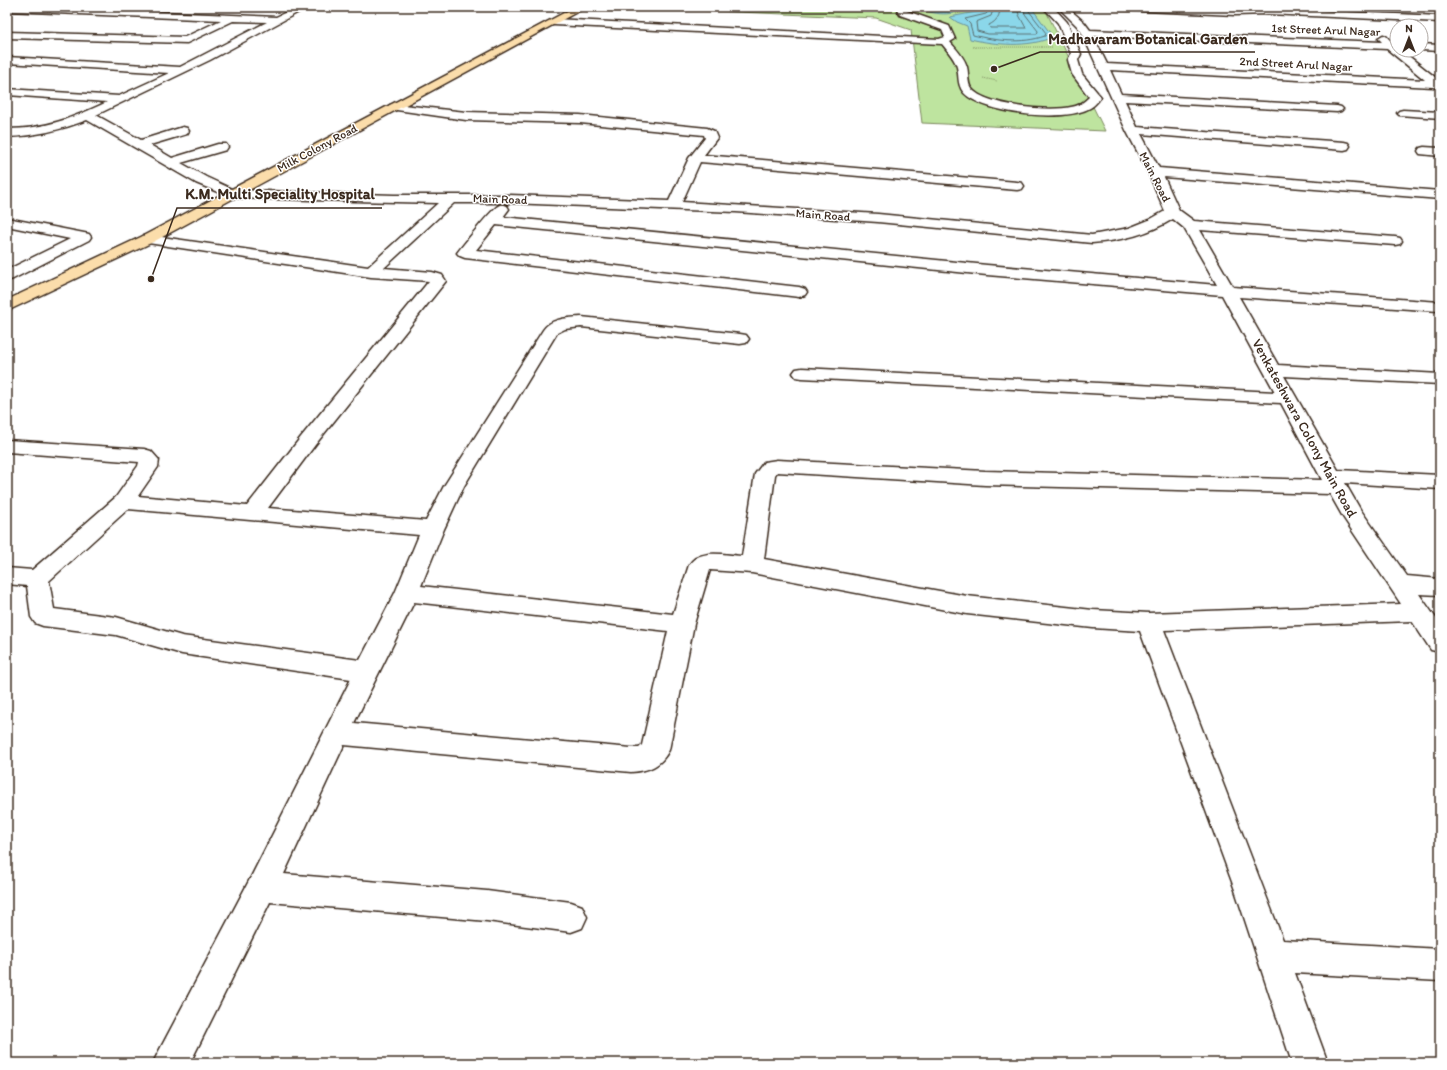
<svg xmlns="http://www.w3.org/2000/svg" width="1447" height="1070" font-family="Itim,sans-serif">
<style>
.green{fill:#bee49f;stroke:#7c875e}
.water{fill:#8bd7ea;stroke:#6b9298}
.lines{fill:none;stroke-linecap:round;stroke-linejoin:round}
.shore{stroke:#5b6f70;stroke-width:1}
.minor-casing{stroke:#3b2a1e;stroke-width:3}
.major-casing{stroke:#3b2a1e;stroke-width:3}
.path{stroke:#3b2a1e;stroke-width:1;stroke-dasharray:0.5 1.5;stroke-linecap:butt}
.minor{fill:#fff;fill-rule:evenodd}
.major{fill:#fbddab;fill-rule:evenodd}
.labels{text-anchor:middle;stroke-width:3;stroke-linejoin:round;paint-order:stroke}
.far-street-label{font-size:12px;fill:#3b2a1e;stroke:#fff}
.street-label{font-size:14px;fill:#3b2a1e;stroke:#fff}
.leader{fill:none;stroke:#3b2a1e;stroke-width:1.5}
.callout-dot{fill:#3b2a1e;stroke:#fff;stroke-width:1.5}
.callout-label{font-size:15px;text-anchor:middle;font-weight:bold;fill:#3b2a1e;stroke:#fff;stroke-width:3;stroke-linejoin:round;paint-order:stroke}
</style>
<rect width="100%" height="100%" fill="#fff"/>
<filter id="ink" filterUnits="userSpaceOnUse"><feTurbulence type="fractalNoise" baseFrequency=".025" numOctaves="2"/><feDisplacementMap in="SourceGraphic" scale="8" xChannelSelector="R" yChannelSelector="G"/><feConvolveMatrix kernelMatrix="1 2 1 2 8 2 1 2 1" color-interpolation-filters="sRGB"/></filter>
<g filter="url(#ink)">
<polygon class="green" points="622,7 1040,7 1047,13 1105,131 922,123 911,30 876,18"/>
<g class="water">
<path d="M915,7h48c-11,12 -34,6 -48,0z"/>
<path d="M985,7h46l22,30c-25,11 -57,8 -83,2l-3,-13 -10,-4 -7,-5 36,-7z"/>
</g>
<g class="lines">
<g class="shore">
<path d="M989,7v4l-3,3 -21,5 5,5 3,11c23,6 49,9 72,1l1,-3 -17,-22 -1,-4"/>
<polyline points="994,7 991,16 976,22 977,31 988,34 1037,34 1038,31 1025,14 1023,7"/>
<path d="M1000,7c0,9 -3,14 -11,18l1,3h36l-7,-13 -2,-8"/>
</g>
<defs>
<g id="minor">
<path d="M7,7h39l230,10 21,-10h11l-98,53 -114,55 45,25 42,-13 4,1 2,3 -2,3 -37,11 22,13 46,-14h8l2,3 -2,3 -45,13 25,14 28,13 160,5h116l159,6 20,-43 16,-20 -1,-3 -124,-12 -114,-3 -76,-11 -2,-2 2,-2 4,-1 72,8 114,3 127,13 7,3 3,7 -13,17 313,27 5,1 2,3 -2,3 -5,1 -317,-28 -18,40 196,12 214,21 37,-7 20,-8 16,-9 -17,-39 -22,-42 -44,-97 -5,-7 -19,-19h9l17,15 6,8 292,12 -4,-4 5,-3 3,1 7,7h4v7h4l39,31v8l-7,-2 -323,-17 11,24 216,12 4,1 2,2 -2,2 -4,1 -212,-11 12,26 207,15 4,1 2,3 -2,3 -4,1 -203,-16 18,34 281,23v8l-276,-22 15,33 15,11 201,16 5,1 2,3 -2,3 -5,1 -195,-15 33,57 207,15v8l-2,1 -199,-14 39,68 162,9v10l-156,-8 54,94 102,5v14l-95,-6 15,26 47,67 33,3v16l-21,-1 21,30v28l-9,-2 -19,-29 -248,9 119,310 157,9v32l-145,-8 33,90h-36l-57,-173 -95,-259 -47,-3 -126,-14 -215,-41 -42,-3 -16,54 -25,126c-8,16 -21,21 -38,22l-287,-27 -60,129 203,17 84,11 11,4 5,11 -5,11 -11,4 -84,-11 -217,-19 -80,161h-37l6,-12 92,-174 100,-198 -169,-25 -66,-19 -73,-9 -8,-3 -4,-6 -4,-31 -20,-2v-16l25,2 84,-73 22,-31 1,-4 -132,-10v-12l137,9 7,2 8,9 -1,7 -20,29 109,10 54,-69 128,-156 -58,-4 -223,-34 -5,-1 -2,-3 2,-3 5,-1 220,32 70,-64 -206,-5 -36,-15 -109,-63c-26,10 -52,16 -80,17v-8c38,0 66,-11 100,-27l-100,-7v-6l112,7 50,-23 -162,-10v-6l173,10 87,-45 -34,-1 -46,22 -180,-5v-6l178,5 36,-17 -214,-9zM1093,36l294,13 38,31 -318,-16zM454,203h56l226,9 142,10 214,21c28,-2 57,-9 81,-24l11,9 33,57 -230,-20 -484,-48 6,-8 -2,-3c-3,-1 -6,-2 -9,0 -6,3 -35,39 -41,47l3,3 5,2 334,39 6,-2 2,-3 -2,-3 -6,-2 -323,-37 20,-25 491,50 235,20 53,97 -473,-24 -6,1 -3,4 3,4 6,1 479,25 41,77 -337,-9 -208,-11 -13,2 -9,12 -13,82c-17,-1 -43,-8 -53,9l-16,49 -252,-28 23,-57 20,-43 93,-153 8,-4 16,-2 159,17 6,-1 3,-4 -3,-4 -6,-1 -159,-17c-13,1 -30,1 -38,13l-99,156 -18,35 -158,-13 47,-63 131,-164 -4,-6 -10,-3 -48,-4zM777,472l208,13 345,9 13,23 58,87 -252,9 -56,-3 -126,-14 -203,-37 11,-84zM128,509l291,26 -24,58 -35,67 -178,-24 -66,-19 -62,-8 -5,-28zM414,602l254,29 -26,114 -3,3h-8l-277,-25z"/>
<path d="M896,7h8l3,4 42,15 6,13 -5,3c6,7 15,16 17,25 2,7 0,15 4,21 13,18 79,24 100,19 8,-1 13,-5 18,-10l-17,-23 -4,-14 3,-6 -13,-31 -14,-15 9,-1 14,15 14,32 -3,6 4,14 19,23c-3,4 -7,9 -11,11 -25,15 -106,6 -126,-15 -8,-9 -4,-19 -8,-29 -3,-7 -9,-14 -14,-20l-388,-19 -5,-3 5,-3 385,20 6,-2 -3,-7 -42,-15z"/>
<path d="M1117,7c108,0 215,4 323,9v6l-172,-8 -33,1 -114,-5z"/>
<polygon points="1421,44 1440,45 1440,51 1421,50"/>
<polygon points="1403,110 1440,112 1440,118 1399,115 1397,113 1399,111"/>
<polygon points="1424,147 1440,148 1440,156 1420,154 1418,151 1420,148"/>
<polygon points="7,218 84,233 89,234 91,237 89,240 13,279 7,281 7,270 70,239 7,226"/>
</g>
<polygon id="major" points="575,7 586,7 153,242 7,311 7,300 143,236"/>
</defs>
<use href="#minor" class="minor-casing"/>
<use href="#major" class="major-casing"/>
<g class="path">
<polyline points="956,14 981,8 980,7"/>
<polyline points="973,47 1052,47"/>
<polyline points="983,78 997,81"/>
</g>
<use href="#minor" class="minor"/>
<use href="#major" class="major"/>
</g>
</g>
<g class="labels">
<g class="far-street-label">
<text transform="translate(1326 30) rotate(2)" y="4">1st Street Arul Nagar</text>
<text transform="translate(1296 64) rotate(3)" y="4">2nd Street Arul Nagar</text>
<text transform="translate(317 148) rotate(-28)" y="4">Milk Colony Road</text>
<text transform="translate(1155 177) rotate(63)" y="4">Main Road</text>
<text transform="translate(500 199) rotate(2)" y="4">Main Road</text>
<text transform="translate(823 215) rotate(4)" y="4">Main Road</text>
</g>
<g class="street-label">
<text transform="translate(1305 428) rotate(61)" y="5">Venkateshwara Colony Main Road</text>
</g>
</g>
<path class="leader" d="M994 69L1040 52H1255M151 279L177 208H382"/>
<g class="callout-dot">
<circle cx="994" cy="69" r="4"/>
<circle cx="151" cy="279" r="4"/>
</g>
<g class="callout-label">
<text x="1148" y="44">Madhavaram Botanical Garden</text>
<text x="280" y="199">K.M. Multi Speciality Hospital</text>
</g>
<rect width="1447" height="1070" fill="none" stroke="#fff" stroke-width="24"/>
<rect x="12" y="12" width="1423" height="1046" fill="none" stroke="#3b2a1e" stroke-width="1.5" filter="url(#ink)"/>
<g transform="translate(1409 38)"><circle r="19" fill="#ffffff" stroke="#b1aaa5"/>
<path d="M0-3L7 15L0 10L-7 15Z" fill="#3b2a1e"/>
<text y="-6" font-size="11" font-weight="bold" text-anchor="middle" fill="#3b2a1e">N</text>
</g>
</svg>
